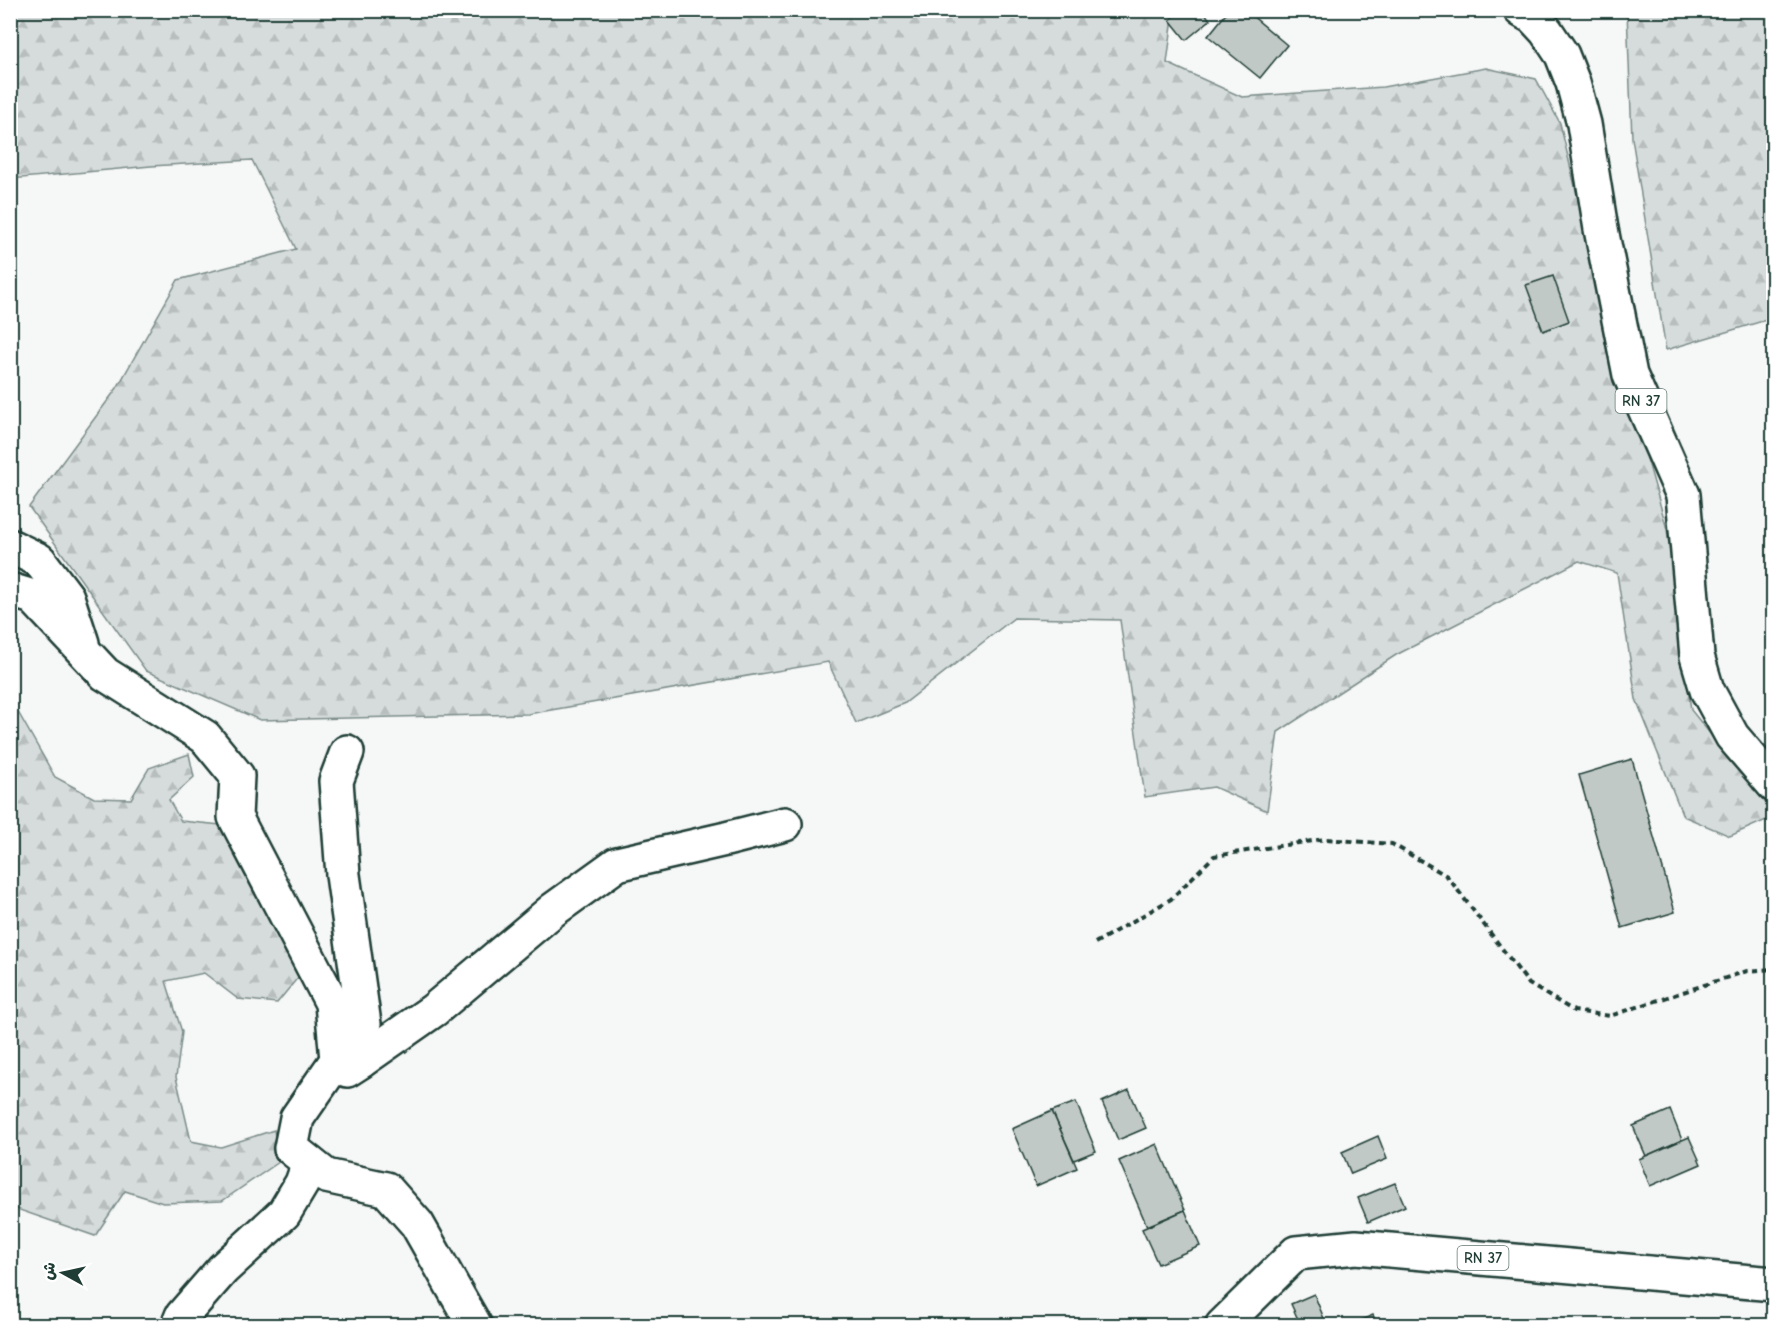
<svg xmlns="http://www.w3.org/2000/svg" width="1784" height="1336" font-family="'Comic Neue','Playpen Sans Arabic',sans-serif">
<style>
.forest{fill:url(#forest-firs);stroke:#7a8c88;stroke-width:1.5}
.building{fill:#c0c9c6;stroke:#1f3d34;stroke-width:1.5}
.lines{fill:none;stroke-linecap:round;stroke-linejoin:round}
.minor-casing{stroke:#1f3d34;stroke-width:38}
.primary-casing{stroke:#1f3d34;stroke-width:38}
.path{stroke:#1f3d34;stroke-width:4;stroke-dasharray:6 4.5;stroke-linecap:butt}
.minor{stroke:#fff;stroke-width:33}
.primary{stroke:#fff;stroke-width:33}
.labels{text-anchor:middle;stroke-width:6;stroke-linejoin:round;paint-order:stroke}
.shield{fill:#fff;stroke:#627771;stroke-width:1.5}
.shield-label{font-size:15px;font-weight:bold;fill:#1f3d34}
</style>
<defs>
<pattern id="forest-firs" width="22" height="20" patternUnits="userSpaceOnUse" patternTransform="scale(1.5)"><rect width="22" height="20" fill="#d6dcdb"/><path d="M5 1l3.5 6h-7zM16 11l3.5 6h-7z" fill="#b7bebd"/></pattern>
</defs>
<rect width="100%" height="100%" fill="#f6f7f7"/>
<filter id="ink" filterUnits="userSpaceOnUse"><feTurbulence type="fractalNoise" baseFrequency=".0167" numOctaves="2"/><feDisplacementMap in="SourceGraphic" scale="12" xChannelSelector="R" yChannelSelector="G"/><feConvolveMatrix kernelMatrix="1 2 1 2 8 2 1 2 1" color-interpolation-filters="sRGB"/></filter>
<g filter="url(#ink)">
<g class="forest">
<polygon points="1174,10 1167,63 1242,97 1383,87 1486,68 1536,79 1560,123 1600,292 1667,529 1691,710 1773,812 1773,817 1730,836 1683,816 1636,699 1617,573 1579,561 1396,655 1278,732 1267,811 1214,787 1145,797 1120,620 1014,618 905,703 856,723 828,662 528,714 260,720 146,671 29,507 117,388 178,280 296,249 252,160 151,166 11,179 11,11"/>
<polygon points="1627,11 1773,11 1773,318 1666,350 1632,138"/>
<polygon points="10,698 55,777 94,798 131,799 149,768 189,754 194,777 169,800 181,821 221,825 300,975 277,1003 238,999 204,973 166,981 182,1032 176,1077 191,1141 221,1147 274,1130 279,1162 222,1201 163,1203 125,1191 95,1236 17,1209 11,1215"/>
</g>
<g class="building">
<polygon points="1181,10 1203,10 1210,20 1186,40 1170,20"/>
<polygon points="1229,10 1245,10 1287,45 1260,78 1208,36"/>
<polygon points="1553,276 1569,321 1543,331 1526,285"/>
<polygon points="1632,759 1675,912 1622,928 1579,775"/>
<polygon points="1129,1090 1146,1128 1118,1140 1102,1102"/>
<polygon points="1076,1102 1096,1151 1074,1160 1052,1111"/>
<polygon points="1670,1110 1682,1140 1646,1156 1633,1126"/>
<polygon points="1052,1111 1077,1168 1036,1186 1012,1129"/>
<polygon points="1378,1136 1387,1159 1351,1174 1342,1152"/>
<polygon points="1689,1137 1701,1164 1650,1186 1639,1159"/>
<polygon points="1157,1144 1185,1210 1147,1226 1119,1161"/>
<polygon points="1395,1183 1405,1206 1368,1222 1358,1198"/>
<polygon points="1185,1210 1200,1246 1158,1264 1142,1229"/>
<polygon points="1314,1294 1327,1326 1301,1326 1291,1304"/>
<polygon points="1373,1315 1378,1326 1348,1326"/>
</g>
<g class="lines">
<defs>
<g id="minor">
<polyline points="10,546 39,560 67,597 82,643"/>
<polyline points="10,590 33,597 105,674 205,737 237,776 235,817 332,1003 337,1060 297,1118 291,1148 326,1176 386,1189 417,1224 475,1326"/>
<polyline points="347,752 336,781 343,875 364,1024 361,1061 347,1070"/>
<polyline points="361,1061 434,1010 553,910 617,864 726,839 785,824"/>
<polyline points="178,1326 182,1316 223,1269 284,1213 302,1183 309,1163"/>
</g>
<g id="primary">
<polyline points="1521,10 1533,17 1546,31 1562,55 1573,83 1584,124 1601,229 1630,375 1683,495 1697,656 1707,690 1732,736 1774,785"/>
<polyline points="1222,1326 1296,1253 1356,1247 1774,1284"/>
</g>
</defs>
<use href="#minor" class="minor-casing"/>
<use href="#primary" class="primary-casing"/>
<polyline class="path" points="1095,943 1171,899 1214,856 1325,839 1392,844 1447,876 1529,984 1574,1011 1610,1016 1747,971 1774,969"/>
<use href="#minor" class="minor"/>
<use href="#primary" class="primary"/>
</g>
</g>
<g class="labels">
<g class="shield">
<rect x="1615.5" y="389" width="51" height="24" rx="4.5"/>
<rect x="1457.5" y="1246" width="51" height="24" rx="4.5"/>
</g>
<g class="shield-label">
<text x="1641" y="406">RN 37</text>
<text x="1483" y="1263">RN 37</text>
</g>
</g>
<rect width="1784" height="1336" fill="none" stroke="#fff" stroke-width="36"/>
<rect x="18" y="18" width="1748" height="1300" fill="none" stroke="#1f3d34" stroke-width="2" filter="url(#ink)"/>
<g transform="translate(63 1273) rotate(278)" stroke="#ffffff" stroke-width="4.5" paint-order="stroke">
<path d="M0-4.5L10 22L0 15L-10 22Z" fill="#1f3d34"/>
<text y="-9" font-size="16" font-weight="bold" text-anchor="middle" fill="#1f3d34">ش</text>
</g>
</svg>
